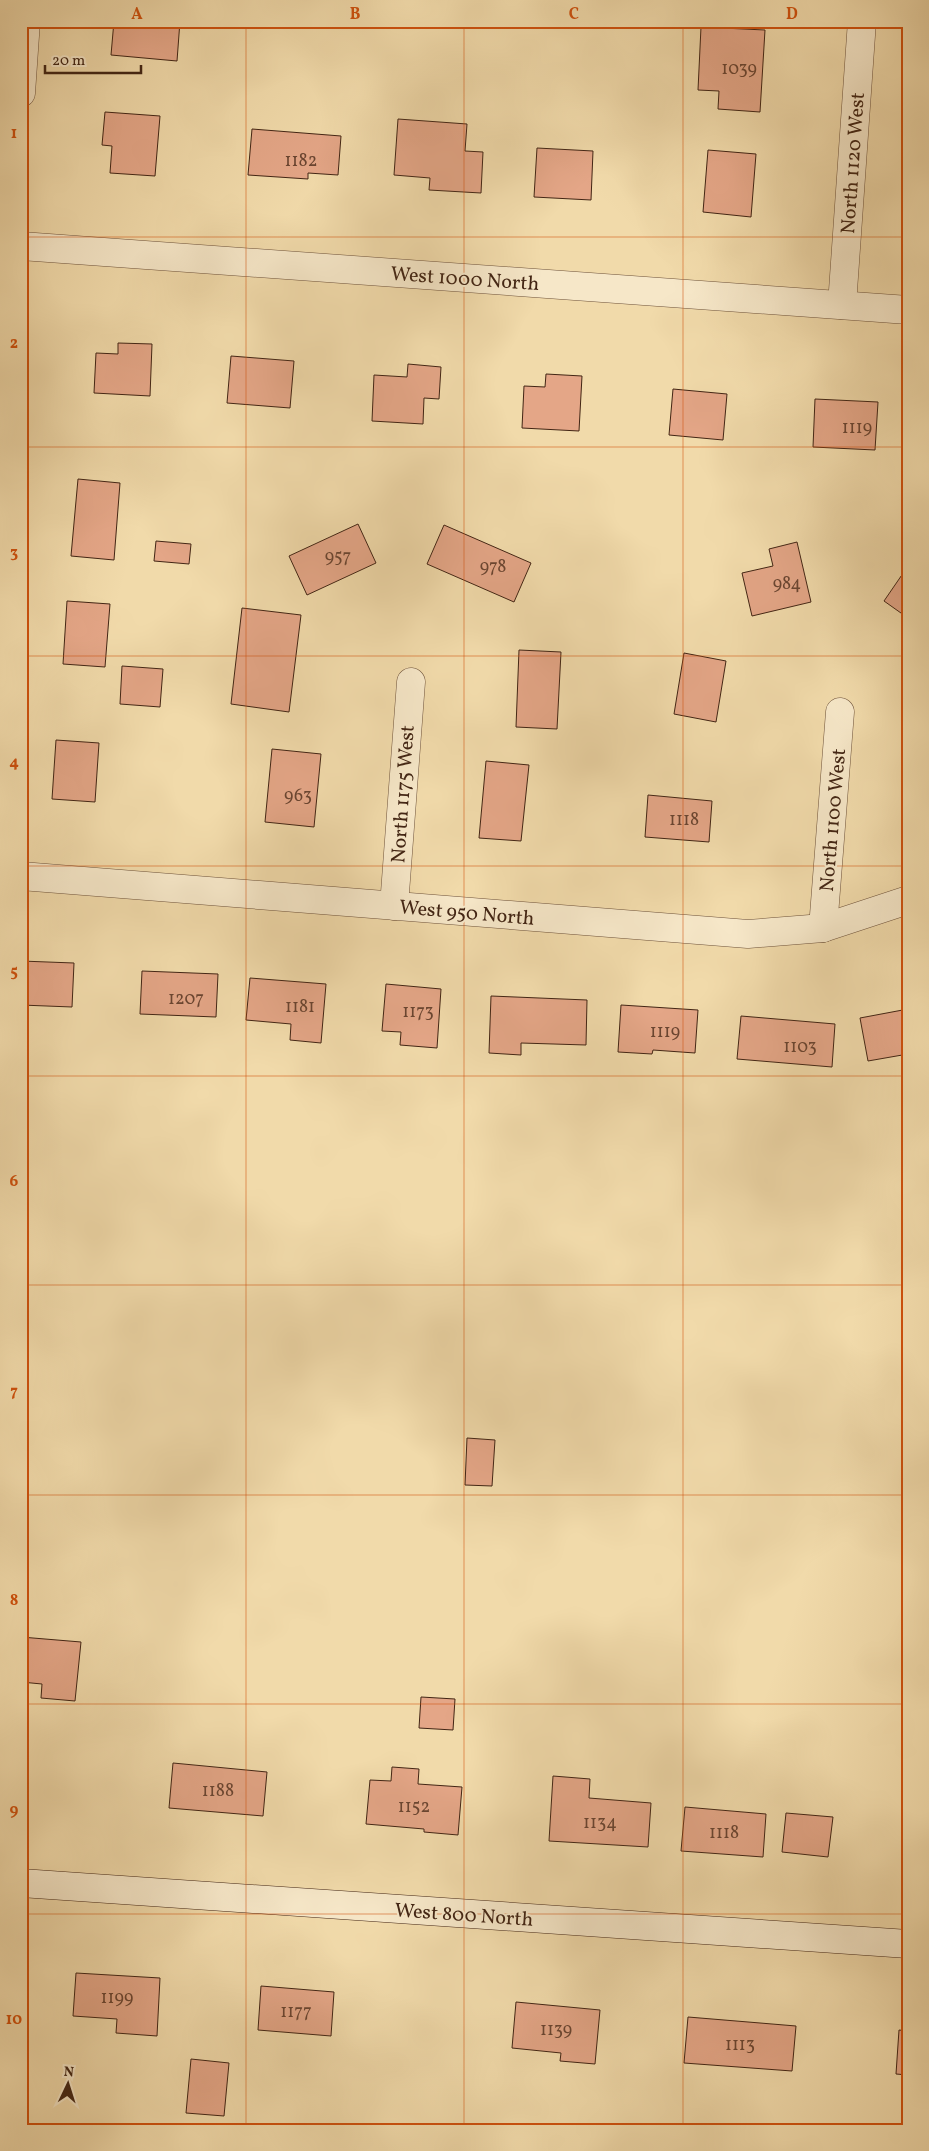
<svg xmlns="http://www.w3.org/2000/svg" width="929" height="2151" font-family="Vollkorn,serif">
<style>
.building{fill:#e4a687;stroke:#422514}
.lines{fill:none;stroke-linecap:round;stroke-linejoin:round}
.street-casing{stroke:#6e523a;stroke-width:29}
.secondary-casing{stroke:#422514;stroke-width:29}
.street{stroke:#f6e7c8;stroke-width:28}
.secondary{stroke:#f6e7c8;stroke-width:28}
.grid{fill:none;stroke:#cf510d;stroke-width:1;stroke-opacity:0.55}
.labels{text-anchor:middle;stroke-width:4;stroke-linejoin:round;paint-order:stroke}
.number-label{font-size:18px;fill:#6a4531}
.street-label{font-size:20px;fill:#422514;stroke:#f6e7c8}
.neatline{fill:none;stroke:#cf510d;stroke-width:2}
.grid-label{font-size:16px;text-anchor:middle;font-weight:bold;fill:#cf510d}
</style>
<rect width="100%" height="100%" fill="#f1daaa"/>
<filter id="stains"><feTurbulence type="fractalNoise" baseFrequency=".004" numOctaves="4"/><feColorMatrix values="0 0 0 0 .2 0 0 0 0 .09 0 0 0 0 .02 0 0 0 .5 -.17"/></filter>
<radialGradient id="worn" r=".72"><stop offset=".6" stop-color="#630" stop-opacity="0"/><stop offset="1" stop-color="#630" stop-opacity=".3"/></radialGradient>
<g class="building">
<polygon points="114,21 180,21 177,61 111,55"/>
<polygon points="701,27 765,30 760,112 718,109 719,91 698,90"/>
<polygon points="105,112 160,116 155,176 110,173 112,146 102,145"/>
<polygon points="398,119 467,124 465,151 483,152 481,193 429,190 430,178 394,175"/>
<polygon points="252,129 341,136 338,175 308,173 308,179 248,175"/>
<polygon points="537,148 593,151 591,200 534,197"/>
<polygon points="708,150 756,154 751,217 703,212"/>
<polygon points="118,343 152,344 150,396 94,393 96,353 118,354"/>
<polygon points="231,356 294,361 290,408 227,403"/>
<polygon points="408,364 441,367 439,399 424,398 423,424 372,421 374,375 407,377"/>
<polygon points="546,374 582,376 579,431 522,428 524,386 545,387"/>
<polygon points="673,389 727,394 723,440 669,435"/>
<polygon points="815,399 878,402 875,450 813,447"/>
<polygon points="78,479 120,483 114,560 71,556"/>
<polygon points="358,524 376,563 307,595 289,556"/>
<polygon points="444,525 531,563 514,602 427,564"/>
<polygon points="156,541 191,544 189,564 154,561"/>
<polygon points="797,542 811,602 752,616 742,573 773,566 769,549"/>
<polygon points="908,566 908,618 884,601"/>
<polygon points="67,601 110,604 105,667 63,664"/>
<polygon points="242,608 301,615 289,712 231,704"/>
<polygon points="519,650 561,652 557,729 516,727"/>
<polygon points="684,653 726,661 716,722 674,714"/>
<polygon points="122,666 163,669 160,707 120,704"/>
<polygon points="56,740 99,743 95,802 52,799"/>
<polygon points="272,749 321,754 314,827 265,822"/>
<polygon points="486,761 529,765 521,841 479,838"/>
<polygon points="648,795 712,801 709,842 645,837"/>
<polygon points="21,961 74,963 72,1007 21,1005"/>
<polygon points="142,971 218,974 216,1017 140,1014"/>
<polygon points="250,978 326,984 321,1043 290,1040 291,1024 246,1020"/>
<polygon points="386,984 441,989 437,1048 400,1045 401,1032 382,1031"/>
<polygon points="491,996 587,1000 586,1045 521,1043 521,1055 489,1053"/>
<polygon points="621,1005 698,1010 695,1053 653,1050 652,1054 618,1052"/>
<polygon points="908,1009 908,1054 868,1061 860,1018"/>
<polygon points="741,1016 835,1024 832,1067 737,1059"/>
<polygon points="467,1438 495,1440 492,1486 465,1485"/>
<polygon points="21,1637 81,1642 75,1701 41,1698 42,1684 21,1682"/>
<polygon points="421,1697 455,1699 453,1730 419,1728"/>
<polygon points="173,1763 267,1772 263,1816 169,1808"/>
<polygon points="392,1767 419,1769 418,1784 462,1787 458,1835 424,1832 424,1829 366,1824 370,1780 391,1781"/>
<polygon points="553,1776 590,1779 589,1798 651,1803 648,1847 549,1841"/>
<polygon points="685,1807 766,1814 763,1857 681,1851"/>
<polygon points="786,1813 833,1817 828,1857 782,1852"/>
<polygon points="76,1973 160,1978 157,2036 116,2033 117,2019 73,2016"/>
<polygon points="261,1986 334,1992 331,2036 258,2030"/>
<polygon points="516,2002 600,2010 595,2064 560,2061 561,2053 512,2048"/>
<polygon points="688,2017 796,2026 792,2071 684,2063"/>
<polygon points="899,2030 908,2031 908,2075 896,2074"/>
<polygon points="191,2059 229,2063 224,2116 186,2113"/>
</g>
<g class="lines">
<defs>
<g id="street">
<polyline points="21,93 26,21"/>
<polyline points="21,246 908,310"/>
<polyline points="842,305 862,21"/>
<polyline points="21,876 748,934 823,928 908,900"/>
<polyline points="394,906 411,682"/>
<polyline points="823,928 840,712"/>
</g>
<polyline id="secondary" points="21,1883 908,1944"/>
</defs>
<use href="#street" class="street-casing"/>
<use href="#secondary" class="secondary-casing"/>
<use href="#street" class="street"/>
<use href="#secondary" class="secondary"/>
</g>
<path class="grid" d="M246,21v2109M464,21v2109M683,21v2109M21,237h887M21,447h887M21,656h887M21,866h887M21,1076h887M21,1285h887M21,1495h887M21,1704h887M21,1914h887"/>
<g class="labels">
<g class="number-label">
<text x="739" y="74">1039</text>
<text x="301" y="166">1182</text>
<text x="857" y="433">1119</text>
<text x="338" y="562">957</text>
<text x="493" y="572">978</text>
<text x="787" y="589">984</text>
<text x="298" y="801">963</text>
<text x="684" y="825">1118</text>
<text x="186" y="1004">1207</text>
<text x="300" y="1012">1181</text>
<text x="418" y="1017">1173</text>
<text x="665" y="1037">1119</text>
<text x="800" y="1052">1103</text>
<text x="218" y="1796">1188</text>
<text x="414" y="1812">1152</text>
<text x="600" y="1828">1134</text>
<text x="724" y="1838">1118</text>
<text x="117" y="2003">1199</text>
<text x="296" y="2017">1177</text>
<text x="556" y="2035">1139</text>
<text x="740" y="2050">1113</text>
</g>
<g class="street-label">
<text transform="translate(852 163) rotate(-86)" y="7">North 1120 West</text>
<text transform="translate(465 278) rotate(4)" y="7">West 1000 North</text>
<text transform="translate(402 794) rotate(-86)" y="7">North 1175 West</text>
<text transform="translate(832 820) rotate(-85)" y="7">North 1100 West</text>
<text transform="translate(467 912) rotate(5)" y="7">West 950 North</text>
<text transform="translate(464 1914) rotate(4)" y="7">West 800 North</text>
</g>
</g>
<rect width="929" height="2151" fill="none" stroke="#f1daaa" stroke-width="55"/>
<g transform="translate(68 2084) rotate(4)" stroke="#f6e7c8" stroke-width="4" paint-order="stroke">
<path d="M0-4L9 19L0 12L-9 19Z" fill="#422514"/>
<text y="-8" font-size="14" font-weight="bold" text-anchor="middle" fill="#422514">N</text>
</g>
<path d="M45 65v8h96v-8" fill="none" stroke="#422514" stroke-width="2.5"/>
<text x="52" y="65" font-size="15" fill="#422514" stroke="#f6e7c8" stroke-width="4" paint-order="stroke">20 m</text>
<rect x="28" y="28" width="874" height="2096" class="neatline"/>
<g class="grid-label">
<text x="137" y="19">A</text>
<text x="355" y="19">B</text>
<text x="574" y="19">C</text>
<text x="792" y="19">D</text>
<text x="14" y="138">1</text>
<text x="14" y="348">2</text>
<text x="14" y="557">3</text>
<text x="14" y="767">4</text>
<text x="14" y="976">5</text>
<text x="14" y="1186">6</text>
<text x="14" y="1396">7</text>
<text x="14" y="1605">8</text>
<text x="14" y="1815">9</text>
<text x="14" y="2024">10</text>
</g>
<rect width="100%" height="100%" filter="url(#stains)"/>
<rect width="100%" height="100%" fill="url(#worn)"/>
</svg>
